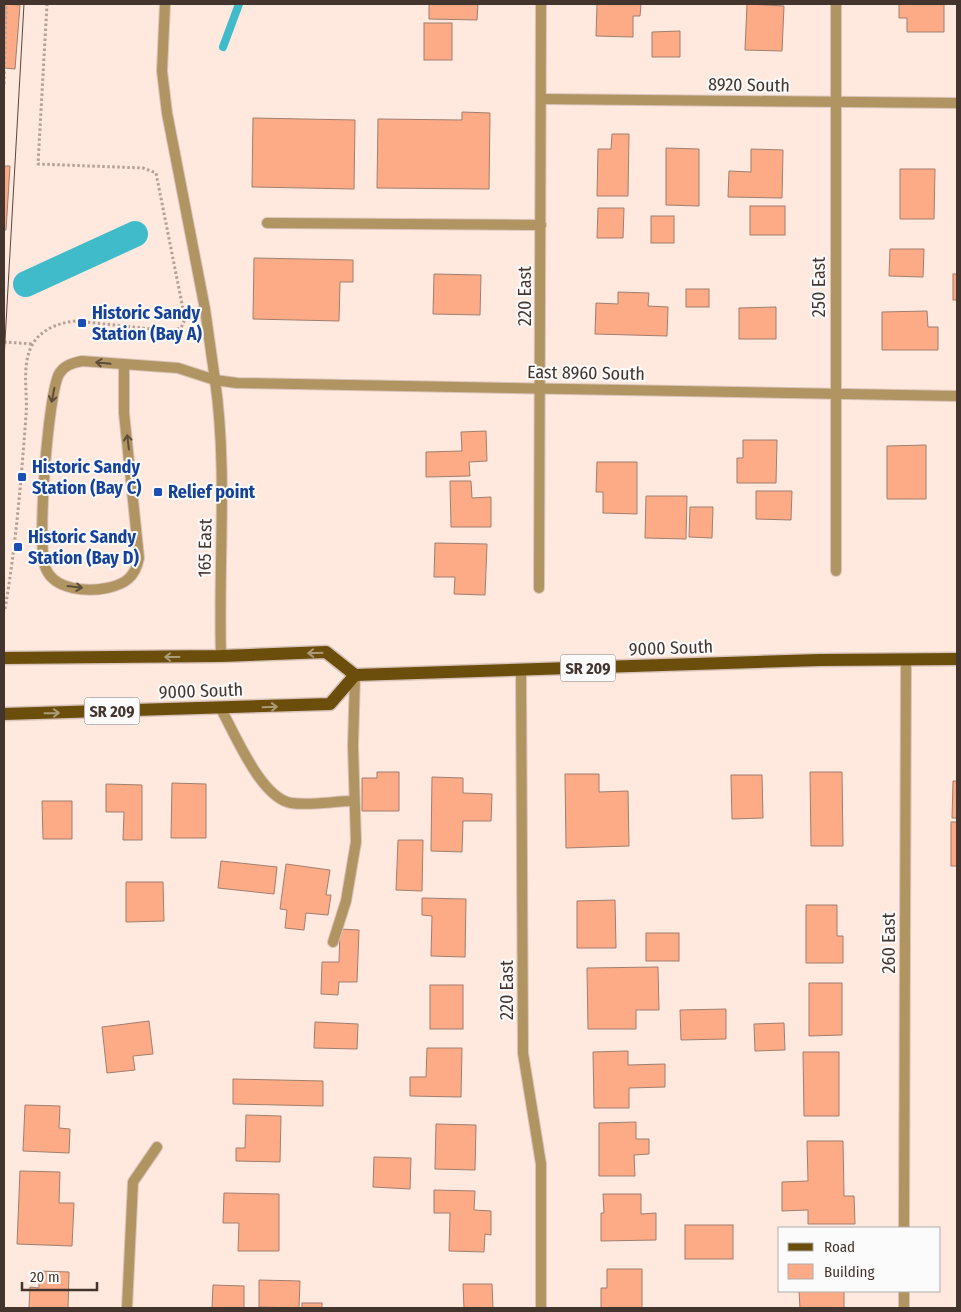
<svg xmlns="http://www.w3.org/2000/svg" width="961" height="1312" font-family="'Fira Sans Condensed',sans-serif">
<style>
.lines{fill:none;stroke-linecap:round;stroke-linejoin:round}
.stream{stroke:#3fbbca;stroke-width:8}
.canal{stroke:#3fbbca;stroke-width:26}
.building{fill:#fcab86;stroke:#a07f70}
.lane-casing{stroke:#d9c4bb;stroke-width:12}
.street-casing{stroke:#d9c4bb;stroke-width:12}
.primary-casing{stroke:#d9c4bb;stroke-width:15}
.path{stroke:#b5a198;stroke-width:3;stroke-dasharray:2.5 2.5;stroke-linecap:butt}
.lane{stroke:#b09461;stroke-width:10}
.street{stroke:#b09461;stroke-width:10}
.primary{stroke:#6b4d0c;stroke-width:12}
.tram{stroke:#564740;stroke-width:1}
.oneway{stroke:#5e4d3b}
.oneway2{stroke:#ac9b78}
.transit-dot{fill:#1a4fb4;stroke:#fbfbfb;stroke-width:2}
.labels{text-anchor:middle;stroke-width:4;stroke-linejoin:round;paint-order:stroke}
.shield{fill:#fbfbfb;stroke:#7a706c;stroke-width:1}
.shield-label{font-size:16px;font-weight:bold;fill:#43352e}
.street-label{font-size:18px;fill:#43352e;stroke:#fbfbfb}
.transit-label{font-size:18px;font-weight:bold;fill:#164399;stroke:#fbfbfb;text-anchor:start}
</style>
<rect width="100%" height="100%" fill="#ffe8de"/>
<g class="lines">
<polyline class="stream" points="223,47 239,4"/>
<polyline class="canal" points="26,284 135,234"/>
</g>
<g class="building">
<polygon points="5,4 20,5 15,69 4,68"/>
<polygon points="429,4 478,4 477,20 429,19"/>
<polygon points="597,4 641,4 640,16 633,16 633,37 596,36"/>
<polygon points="747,4 784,6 782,51 745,50"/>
<polygon points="899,4 944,4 944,32 907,32 907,18 899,18"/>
<rect x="424" y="23" width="28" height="37"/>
<polygon points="680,31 680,57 652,57 652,32"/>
<polygon points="462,112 490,113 489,189 377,188 378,119 462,120"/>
<polygon points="253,118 355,120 354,189 252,187"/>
<polygon points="612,134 629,134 628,196 597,196 598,149 611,149"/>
<polygon points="666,148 699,149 699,206 666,205"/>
<polygon points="751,149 783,150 782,198 728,197 729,171 751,172"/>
<polygon points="4,166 10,166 6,230 4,230"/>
<polygon points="900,169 935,169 934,219 900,219"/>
<rect x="750" y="206" width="35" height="29"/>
<polygon points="598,208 624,208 623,238 597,238"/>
<rect x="651" y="216" width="23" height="27"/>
<polygon points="890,249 924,249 923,277 889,276"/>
<polygon points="254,258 353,260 353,282 340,282 339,321 253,319"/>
<polygon points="434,274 481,275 480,315 433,314"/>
<rect x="953" y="274" width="4" height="26"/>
<rect x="686" y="289" width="23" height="18"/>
<polygon points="618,292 649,293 648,306 668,307 667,336 595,334 596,303 618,304"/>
<polygon points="776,307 776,339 739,339 739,308"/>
<polygon points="927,311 928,327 938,327 938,350 882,350 882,312"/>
<polygon points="486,431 487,461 469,462 470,476 426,477 426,452 462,451 461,432"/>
<polygon points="743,440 777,440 776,483 737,483 737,458 743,458"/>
<polygon points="926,445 926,499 887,499 887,446"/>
<polygon points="597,462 637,462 637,514 603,513 603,492 596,492"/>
<polygon points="450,481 471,481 472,498 491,497 491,527 451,527"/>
<polygon points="756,491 792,491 791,520 756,519"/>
<polygon points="646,496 687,496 686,539 645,538"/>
<polygon points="690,507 713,507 712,538 689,537"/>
<polygon points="435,543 487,544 485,595 454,594 455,577 434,577"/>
<polygon points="377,772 399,772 399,811 362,811 362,778 377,778"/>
<polygon points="810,772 842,772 843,846 811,846"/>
<polygon points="565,774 599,774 599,792 628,791 629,846 566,848"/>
<polygon points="731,775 762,775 763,818 732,819"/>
<polygon points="432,777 463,778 463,793 492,794 491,821 463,821 462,852 431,851"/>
<polygon points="953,781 957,781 957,818 952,818"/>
<polygon points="172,783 206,784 206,838 171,838"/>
<polygon points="106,784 142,785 142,840 123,840 124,812 106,812"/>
<polygon points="42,801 72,801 72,839 43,839"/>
<rect x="951" y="822" width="6" height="44"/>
<polygon points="398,840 423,840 422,891 396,890"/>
<polygon points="221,861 277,867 274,894 218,888"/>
<polygon points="286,864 330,870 326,895 331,895 328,915 306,913 304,930 285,928 287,910 280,909"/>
<polygon points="126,882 163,882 164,921 126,922"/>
<polygon points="422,898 466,899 465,957 431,956 432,916 422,915"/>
<polygon points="615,900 616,948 577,948 577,901"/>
<polygon points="806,905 837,905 837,936 843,936 843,963 806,963"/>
<polygon points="340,929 359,930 357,982 339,982 338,995 321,994 322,962 339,962"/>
<rect x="646" y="933" width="33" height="28"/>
<polygon points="658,967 659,1010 636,1010 636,1029 588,1029 587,968"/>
<polygon points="809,983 842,983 842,1035 809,1036"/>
<rect x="430" y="985" width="33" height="44"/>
<polygon points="726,1009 726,1039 681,1040 680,1010"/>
<polygon points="149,1021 153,1054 133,1056 135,1070 107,1073 102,1027"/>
<polygon points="315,1022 358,1024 357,1049 314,1048"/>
<polygon points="784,1023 785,1050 755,1051 754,1024"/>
<polygon points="427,1048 462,1048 461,1097 410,1096 410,1077 426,1077"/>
<polygon points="628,1051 628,1065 665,1064 665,1087 629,1088 629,1108 594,1108 593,1052"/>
<polygon points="803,1052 839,1052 839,1116 804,1116"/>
<polygon points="233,1079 323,1081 323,1106 233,1104"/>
<polygon points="25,1105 60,1106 59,1128 70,1129 69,1153 23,1151"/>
<polygon points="246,1115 281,1116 280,1162 236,1161 236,1148 245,1148"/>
<polygon points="636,1122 636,1139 649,1139 649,1154 634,1155 635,1176 599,1176 599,1123"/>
<polygon points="436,1124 476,1125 475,1170 435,1169"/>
<polygon points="807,1141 843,1141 844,1196 854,1196 855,1224 808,1224 808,1210 782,1211 782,1182 808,1181"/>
<polygon points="374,1157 411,1158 410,1189 373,1187"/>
<polygon points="20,1171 60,1172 59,1203 74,1203 72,1246 17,1244"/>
<polygon points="434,1190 475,1191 474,1210 491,1211 491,1235 485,1234 484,1252 449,1251 450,1213 434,1213"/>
<polygon points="224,1193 279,1194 279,1251 238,1251 239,1223 223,1223"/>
<polygon points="603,1194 641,1194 641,1214 656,1213 656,1240 601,1241 601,1213 604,1213"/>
<rect x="685" y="1225" width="48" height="34"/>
<polygon points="607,1269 642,1269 642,1308 601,1308 601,1288 607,1288"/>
<polygon points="39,1271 69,1272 68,1308 29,1308 30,1287 39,1288"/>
<polygon points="259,1280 300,1281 299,1308 259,1307"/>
<polygon points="463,1284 492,1284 493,1308 464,1308"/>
<polygon points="213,1285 244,1286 244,1308 212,1308"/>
<polygon points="799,1291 844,1291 844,1308 800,1308"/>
<rect x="302" y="1303" width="20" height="5"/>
</g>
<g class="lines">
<defs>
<g id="lane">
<polyline points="267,223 541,225"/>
<path d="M124,365v48l15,145c-4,19 -13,26 -32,30 -20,4 -52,2 -61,-19 -10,-21 2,-175 13,-195 5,-9 14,-11 23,-13l96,7 37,12 -10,-71 -38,-196 -5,-42 3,-67"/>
<path d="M221,709c14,25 40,89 70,94 20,3 43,-2 63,-2"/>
<polyline points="333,942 346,901 356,842 353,746 355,675"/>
</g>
<g id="street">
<polyline points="836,4 836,571"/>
<polyline points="541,99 957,103"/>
<polyline points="539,588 541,4"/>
<path d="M221,656c-3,-92 7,-185 -6,-276l22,3 720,13"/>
<polyline points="521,670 523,1053 541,1164 541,1308"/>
<polyline points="904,1228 906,659"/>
<polyline points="127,1308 133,1182 157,1147"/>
<polyline points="904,1308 904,1291"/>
</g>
<g id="primary">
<polyline points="4,658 221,656 326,652 355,675 820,660 957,659"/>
<polyline points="4,714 330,704 355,675"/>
</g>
</defs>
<use href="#lane" class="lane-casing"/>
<use href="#street" class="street-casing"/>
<use href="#primary" class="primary-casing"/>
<g class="path">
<polyline points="4,84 6,4"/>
<polyline points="4,342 33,344"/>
<path d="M5,609c11,-64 16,-128 21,-193 2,-23 -5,-49 6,-71 9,-16 28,-23 45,-24l93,10 11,-3 4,-9 -29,-146 -13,-5 -105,-4 9,-160"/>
</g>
<use href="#lane" class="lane"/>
<use href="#street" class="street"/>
<use href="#primary" class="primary"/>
<polyline class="tram" points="4,359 24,4"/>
</g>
<defs><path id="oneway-shaft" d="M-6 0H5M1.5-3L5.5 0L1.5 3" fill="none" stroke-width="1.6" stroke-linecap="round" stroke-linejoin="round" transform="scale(1.25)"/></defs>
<g class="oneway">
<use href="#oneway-shaft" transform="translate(103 363) rotate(-174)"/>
<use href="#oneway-shaft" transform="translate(53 395) rotate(101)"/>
<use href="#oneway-shaft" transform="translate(128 442) rotate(-97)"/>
<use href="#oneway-shaft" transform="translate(75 587) rotate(7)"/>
</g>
<g class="oneway2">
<use href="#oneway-shaft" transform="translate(315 653) rotate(178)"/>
<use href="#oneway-shaft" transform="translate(172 657) rotate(180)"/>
<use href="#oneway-shaft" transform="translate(270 707) rotate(-2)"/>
<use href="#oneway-shaft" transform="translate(52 713) rotate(-1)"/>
</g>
<g class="transit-dot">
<rect x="77" y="318" width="10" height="10" rx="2.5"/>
<rect x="17" y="472" width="10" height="10" rx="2.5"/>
<rect x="153" y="487" width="10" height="10" rx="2.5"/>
<rect x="13" y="542" width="10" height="10" rx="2.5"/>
</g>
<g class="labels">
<g class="shield">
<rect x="560.5" y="654.5" width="55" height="27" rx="4"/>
<rect x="84.5" y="697.5" width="55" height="27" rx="4"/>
</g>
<g class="shield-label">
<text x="588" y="674">SR 209</text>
<text x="112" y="717">SR 209</text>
</g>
<g class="street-label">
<text transform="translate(749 85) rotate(1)" y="6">8920 South</text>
<text transform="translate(819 287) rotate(-90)" y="6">250 East</text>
<text transform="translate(525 296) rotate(-90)" y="6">220 East</text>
<text transform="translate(586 373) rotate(1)" y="6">East 8960 South</text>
<text transform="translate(205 548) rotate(-89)" y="6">165 East</text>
<text transform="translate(671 648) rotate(-2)" y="6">9000 South</text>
<text transform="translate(201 691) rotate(-2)" y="6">9000 South</text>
<text transform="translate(889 943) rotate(-90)" y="6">260 East</text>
<text transform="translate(507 990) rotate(-90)" y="6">220 East</text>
</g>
<g class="transit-label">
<text x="92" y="319">Historic Sandy<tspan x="92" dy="21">Station (Bay A)</tspan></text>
<text x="32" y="473">Historic Sandy<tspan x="32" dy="21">Station (Bay C)</tspan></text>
<text x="168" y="498">Relief point</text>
<text x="28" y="543">Historic Sandy<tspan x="28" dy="21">Station (Bay D)</tspan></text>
</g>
</g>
<rect width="961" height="1312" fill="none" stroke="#43352e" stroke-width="10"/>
<rect x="778" y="1227" width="162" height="65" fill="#fbfbfb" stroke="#b1aca9"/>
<rect x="788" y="1243" width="25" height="8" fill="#6b4d0c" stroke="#b1aca9"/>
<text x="824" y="1252" font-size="15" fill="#43352e">Road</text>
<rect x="788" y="1264" width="25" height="15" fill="#fcab86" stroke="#b1aca9"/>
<text x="824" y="1277" font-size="15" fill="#43352e">Building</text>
<path d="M22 1282v8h75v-8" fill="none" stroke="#43352e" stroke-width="2.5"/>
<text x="30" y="1282" font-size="15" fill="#43352e" stroke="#fbfbfb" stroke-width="4" paint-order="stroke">20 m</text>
</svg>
